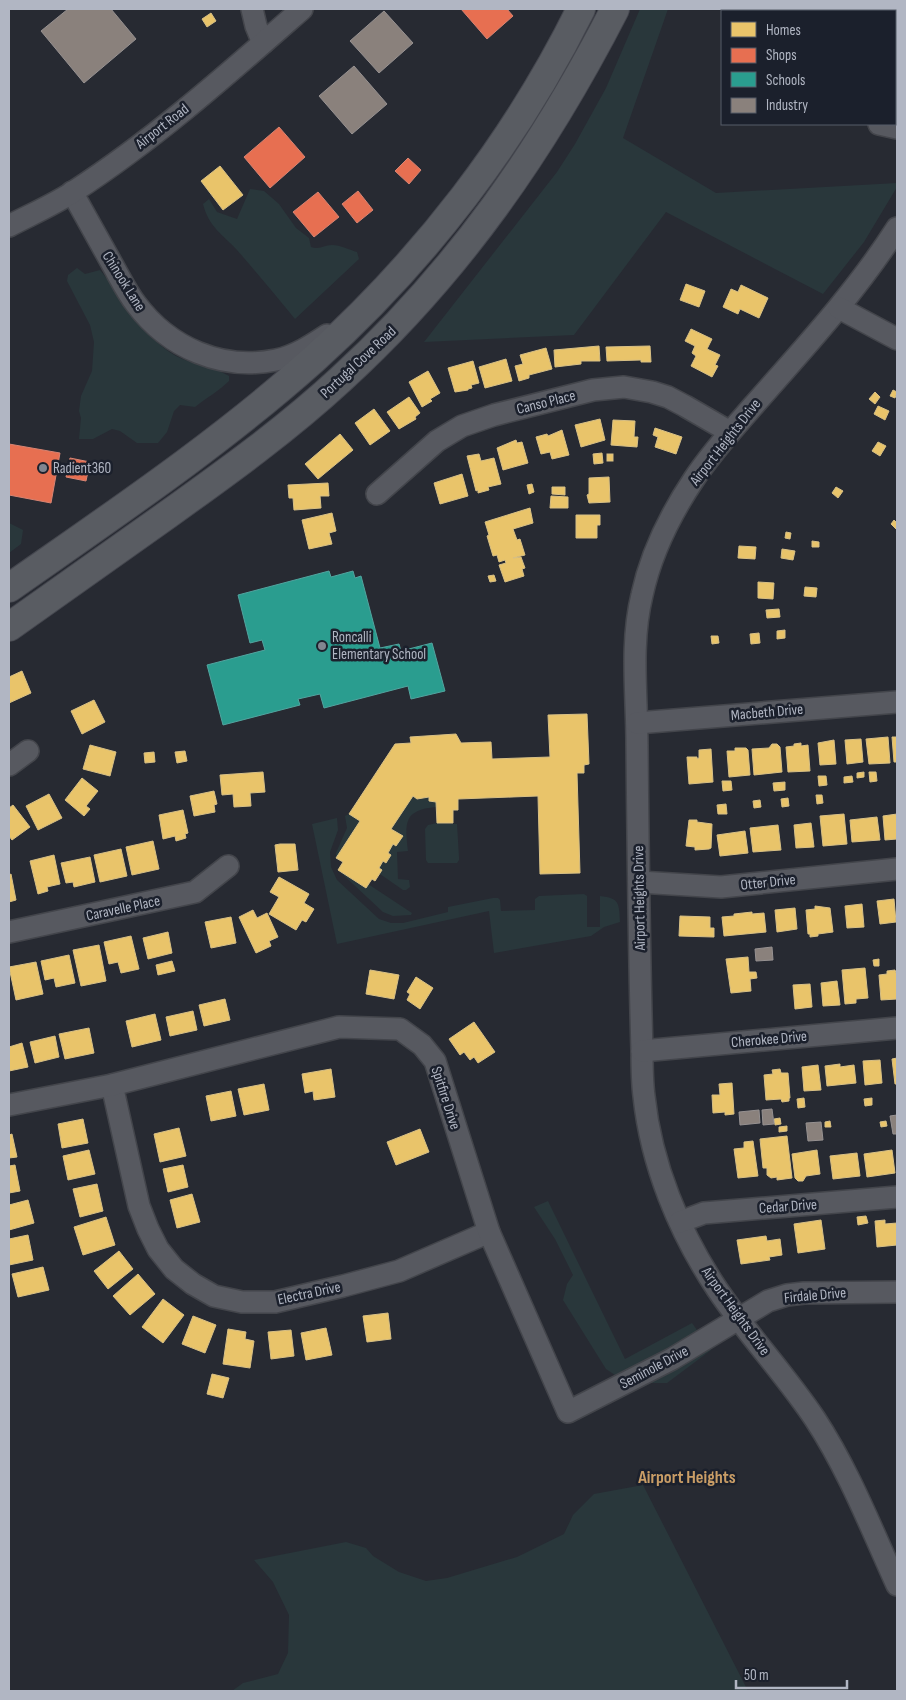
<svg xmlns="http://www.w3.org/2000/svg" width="906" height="1700" font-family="'Sofia Sans Condensed',sans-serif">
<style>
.green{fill:#29373b}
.homes{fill:#e9c46a;stroke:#d8c085}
.shops{fill:#e76f51;stroke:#d78473}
.schools{fill:#2a9d8f;stroke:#52a49f}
.industry{fill:#8a817c;stroke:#969191}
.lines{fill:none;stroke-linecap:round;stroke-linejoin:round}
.minor-casing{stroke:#43454b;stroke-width:24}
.major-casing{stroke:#45474f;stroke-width:30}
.minor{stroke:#575960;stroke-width:21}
.major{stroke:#595c62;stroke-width:28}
.poi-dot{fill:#818590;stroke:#1b202c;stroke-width:2}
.labels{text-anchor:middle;stroke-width:5;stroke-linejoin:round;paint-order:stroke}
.street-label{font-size:15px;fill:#b1b6c3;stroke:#1b202c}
.poi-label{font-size:15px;fill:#b1b6c3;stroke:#1b202c;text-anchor:start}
.quarter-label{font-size:18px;font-weight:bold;fill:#c99d66;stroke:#1b202c}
</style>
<rect width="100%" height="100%" fill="#272a32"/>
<g class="green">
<polygon points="640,9 668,9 623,138 716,193 897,183 897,187 864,242 823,294 666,212 574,335 424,342 557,172 575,144 606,88"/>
<path d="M250,189l14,2 15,13 17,24 13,10 2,9c10,3 12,-2 21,-2 8,0 18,5 25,7l2,7 -64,60c-19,-23 -38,-46 -58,-69 -15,-16 -28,-23 -34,-46l6,-5 8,13 20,7z"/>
<path d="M77,268l8,6 15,-4c25,30 40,65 76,86 17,9 37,10 53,20v5c-10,10 -23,17 -34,26l-15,-2 -6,6 -7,21 -9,11h-21l-17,-12 -8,-2 -19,10h-14l2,-21 -2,-7 2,-15 11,-25 2,-29 -4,-17 -23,-44 1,-6z"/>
<polygon points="9,523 23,530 21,544 9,553"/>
<path d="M413,796l4,3 12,-2 1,4 6,1v5c-33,3 -31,16 -28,44l-11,1 1,27 11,1 1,7 -4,3h-3l-23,-16 2,-4 -3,-2 4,-7 3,2 2,-10 5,-9 3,2 6,-10 -11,-7z"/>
<polygon points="349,814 360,821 336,858 336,853 347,828 345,816"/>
<path d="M337,818l1,12 -8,22 1,15 6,13 42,39 12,4h12l45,-11v-5l45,-9h5l2,2 1,11 34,-1v-11l4,-3 45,-2 3,2v31h13v-31c20,2 19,8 20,26l-16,5 -13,9 -97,17 -5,-42 -152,33 -25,-120z"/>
<polygon points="437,823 457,824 459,857 459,860 457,863 428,863 426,860 425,829 428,825"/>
<polygon points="338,870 365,888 368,884 412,913 411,915 393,916 383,912"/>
<polygon points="548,1201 625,1359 692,1323 711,1350 667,1383 649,1383 634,1377 618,1377 606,1369 563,1300 567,1284 573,1275 555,1239 534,1207"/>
<polygon points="643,1485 748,1691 232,1691 243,1683 278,1674 288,1653 289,1615 273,1582 254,1560 346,1542 366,1548 373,1556 399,1572 426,1581 447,1578 517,1557 564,1534 573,1515 594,1494"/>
</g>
<g class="homes">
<polygon points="211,13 216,21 207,27 202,19"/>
<polygon points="220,166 243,195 223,210 201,181"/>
<polygon points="686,284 705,291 699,307 680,300"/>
<polygon points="741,285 768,298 759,318 740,309 738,314 723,307 731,289 738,292"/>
<polygon points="691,329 712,339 707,349 720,355 715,365 718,366 712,377 691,366 696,356 692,353 695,346 685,341"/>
<polygon points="599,346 600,361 581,361 581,364 555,367 554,350"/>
<polygon points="650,346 651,362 641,362 641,360 607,361 606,347"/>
<polygon points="546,348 552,369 529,375 529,378 519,381 515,366 523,364 520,355"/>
<polygon points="506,359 512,381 485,388 479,367"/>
<polygon points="473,361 479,383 471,385 472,388 468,389 468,390 455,392 448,368"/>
<polygon points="428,371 440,393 430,399 432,401 422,407 409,382"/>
<polygon points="893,390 897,392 895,398 890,396"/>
<polygon points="875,392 880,397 875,404 869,399"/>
<polygon points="409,397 420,413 415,417 416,419 399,429 387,412"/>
<polygon points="878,406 889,411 885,420 874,414"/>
<polygon points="374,409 390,431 370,445 355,423"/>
<polygon points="600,419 605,440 581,447 575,425"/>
<polygon points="613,420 635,421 634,437 638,437 637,447 611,445"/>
<polygon points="655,428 682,437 676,454 655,447 658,437 653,435"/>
<polygon points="562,430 569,455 552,459 550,452 541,454 536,437 547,434 548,436"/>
<polygon points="340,434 353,450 318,479 305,464"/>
<polygon points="516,440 517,443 522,442 528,463 503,470 497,448"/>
<polygon points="878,442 886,446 880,456 872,451"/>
<polygon points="602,453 603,463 594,464 593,454"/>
<polygon points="479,454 481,461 494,458 501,484 488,487 489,490 478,493 478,490 476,491 467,456"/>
<rect x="607" y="454" width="6" height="7"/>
<polygon points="462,474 468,496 440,504 434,483"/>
<polygon points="609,477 610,502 589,503 587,495 589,494 589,478"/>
<polygon points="328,483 329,496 320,496 321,508 294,510 293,498 289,498 288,485"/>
<polygon points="532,484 534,492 529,494 527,485"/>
<polygon points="552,487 565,487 565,495 552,494"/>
<polygon points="836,487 843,491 838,498 832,493"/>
<polygon points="551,496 568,497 568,508 550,508"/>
<polygon points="530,508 533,523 513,529 517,540 520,539 525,555 513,558 521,557 525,568 522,569 524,576 505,582 499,565 506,563 505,560 499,562 497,555 493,556 487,536 489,535 485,522"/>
<polygon points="332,513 336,531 329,533 332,544 309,549 302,520"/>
<polygon points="576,515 600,515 600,525 597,525 597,538 576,538"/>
<polygon points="894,520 897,523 896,529 891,524"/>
<polygon points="786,532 791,533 790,539 785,538"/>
<polygon points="812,541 819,542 819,547 812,547"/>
<polygon points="739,546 756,547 755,559 738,558"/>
<polygon points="782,549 795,551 793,560 781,558"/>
<polygon points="494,575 496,581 490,582 488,576"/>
<polygon points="758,582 774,583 773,599 758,598"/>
<polygon points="805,587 817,588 816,597 804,596"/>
<polygon points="779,609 780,617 767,618 766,610"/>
<polygon points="785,630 785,638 777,639 777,631"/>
<polygon points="759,633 760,643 751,644 750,634"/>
<polygon points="711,636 718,636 719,643 712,644"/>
<polygon points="22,671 31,693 9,703 9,677"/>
<polygon points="94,700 105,722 82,734 71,711"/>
<polygon points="587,714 589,764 584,765 584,773 577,773 580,873 540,874 538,796 458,799 458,810 453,810 453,823 437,823 436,802 429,801 429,797 417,799 413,796 391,829 403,836 396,846 393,844 388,853 391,855 386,863 383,861 379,868 382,870 375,881 372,879 366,888 338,870 343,862 336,858 360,821 349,814 395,744 411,743 410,737 456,734 461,743 491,742 492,759 550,757 548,715"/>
<polygon points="888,737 890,763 869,764 866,739"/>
<polygon points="892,737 897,737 897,762 894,762"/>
<polygon points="861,739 863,762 847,764 845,740"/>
<polygon points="834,740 836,764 820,765 818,743"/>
<polygon points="801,743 801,746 808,745 810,771 788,772 786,747 794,746 794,744"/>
<polygon points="772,744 777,744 780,747 782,772 754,775 752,749 769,748"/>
<polygon points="90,745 116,752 110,776 83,769"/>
<polygon points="735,748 746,748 748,750 750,775 729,777 727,751 735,751"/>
<polygon points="711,749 713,782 689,784 687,757 697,757 697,759 699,758 699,750"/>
<polygon points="185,751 187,761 177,763 175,752"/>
<polygon points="154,752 155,762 145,763 144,753"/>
<polygon points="263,772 265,792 250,793 251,806 234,807 233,794 222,795 220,775"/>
<polygon points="864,772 864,777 857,778 857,773"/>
<polygon points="869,772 876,772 877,781 870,782"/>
<polygon points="818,776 826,776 827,785 819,786"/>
<polygon points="852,776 853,782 844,783 844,777"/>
<polygon points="82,778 98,791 86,806 90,809 84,816 65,800"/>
<polygon points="722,781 731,781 732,790 723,791"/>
<polygon points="785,782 785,790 774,791 773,783"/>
<polygon points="214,791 217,804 214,805 215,812 194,816 190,796"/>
<polygon points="49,794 62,818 38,830 26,806"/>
<polygon points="816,795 822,795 823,803 817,804"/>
<polygon points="788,798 789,806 782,807 781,799"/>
<polygon points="760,800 761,807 754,808 753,801"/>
<polygon points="726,804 727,814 718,814 717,805"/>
<polygon points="13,805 30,827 12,840 9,836 9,808"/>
<polygon points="183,810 188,833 185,834 186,838 176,841 175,836 163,839 159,815"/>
<polygon points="844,814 847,844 823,846 820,816"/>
<polygon points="897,814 897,839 885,840 883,816"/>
<polygon points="877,817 880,840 852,842 850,820"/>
<polygon points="689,820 697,820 697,822 712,824 711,848 709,849 695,850 695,847 686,846"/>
<polygon points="811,823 814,847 796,848 794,825"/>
<polygon points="778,825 781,850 753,852 750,828"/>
<polygon points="745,831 748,853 720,856 717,835"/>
<polygon points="153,841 159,869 132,875 126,847"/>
<polygon points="280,844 295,844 298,870 278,872 275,845"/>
<polygon points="121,849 127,876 100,882 94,855"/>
<polygon points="54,855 60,884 47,887 48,891 38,894 30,861"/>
<polygon points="90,857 95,882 74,887 73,882 66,883 61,863"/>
<polygon points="11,874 16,900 9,902 9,875"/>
<polygon points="279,877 309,894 304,903 314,909 306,922 302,920 296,930 269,914 279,897 270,892"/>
<polygon points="894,899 896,922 880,924 877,901"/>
<polygon points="862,904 864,927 847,928 845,906"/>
<polygon points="815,906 830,908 833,932 818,934 818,936 810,937 810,934 808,934 806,910 815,909"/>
<polygon points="795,908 797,929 777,932 775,910"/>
<polygon points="253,910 257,918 267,913 278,937 269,941 271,946 256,953 239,917"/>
<polygon points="752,912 752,914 764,913 766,932 724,936 722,917 734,916 734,914"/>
<polygon points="680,916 710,917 710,928 714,928 714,937 679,936"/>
<polygon points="231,917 236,943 211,948 205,922"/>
<polygon points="168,932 172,953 148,959 143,938"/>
<polygon points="131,936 139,969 121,973 118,962 109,964 104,942"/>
<polygon points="99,945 106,981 81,986 73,950"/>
<polygon points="69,955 75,983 56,987 54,978 45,980 41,961"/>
<polygon points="748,957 749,972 756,972 757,978 750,979 751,991 731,993 726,959"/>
<polygon points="879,959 879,966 874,966 873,960"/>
<polygon points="172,961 175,971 158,975 156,965"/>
<polygon points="36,962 43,994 16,1000 9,967"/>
<polygon points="865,968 868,998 856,999 856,1003 845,1004 842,970"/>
<polygon points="370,970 399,975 394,999 366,994"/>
<polygon points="895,970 896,973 897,973 897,999 881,1000 879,975 887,974 887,971"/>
<polygon points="416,977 433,988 420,1009 407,1000 410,994 407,992"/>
<polygon points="837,981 840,1005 823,1006 821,983"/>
<polygon points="810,984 812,1007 795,1009 793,985"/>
<polygon points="225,999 230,1020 204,1026 199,1005"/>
<polygon points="193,1011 197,1030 170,1036 166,1017"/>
<polygon points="155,1014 161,1040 132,1047 126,1021"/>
<polygon points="474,1022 495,1052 478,1063 474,1057 470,1060 464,1052 460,1055 449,1039"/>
<polygon points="89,1028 94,1053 65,1059 59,1034"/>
<polygon points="55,1036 59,1057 35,1063 30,1042"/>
<polygon points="22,1043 28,1067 9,1071 9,1047"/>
<polygon points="897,1058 897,1084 895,1084 892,1059"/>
<polygon points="880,1060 882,1083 865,1085 863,1061"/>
<polygon points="840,1064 840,1067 854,1065 856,1083 827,1086 825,1066"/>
<polygon points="818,1065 821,1090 804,1091 802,1067"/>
<polygon points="331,1069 335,1097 314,1100 313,1091 305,1093 302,1074"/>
<polygon points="780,1069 781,1073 788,1073 790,1098 789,1098 789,1101 782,1102 781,1099 766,1100 764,1075 773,1074 772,1070"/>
<polygon points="732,1083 734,1114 725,1115 725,1112 713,1113 712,1095 720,1095 719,1084"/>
<polygon points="264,1084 269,1110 244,1115 238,1089"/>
<polygon points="231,1091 236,1116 211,1121 206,1096"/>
<polygon points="804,1098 805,1107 798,1108 797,1099"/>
<polygon points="872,1098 872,1105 865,1106 864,1099"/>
<polygon points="780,1118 781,1124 775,1125 774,1119"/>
<polygon points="83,1119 88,1143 62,1148 58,1124"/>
<polygon points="830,1121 831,1127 825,1127 825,1122"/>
<polygon points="886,1121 887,1126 881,1127 880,1122"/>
<polygon points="787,1126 787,1131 779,1132 779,1127"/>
<polygon points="179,1128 186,1156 160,1162 154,1134"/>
<polygon points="420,1129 429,1152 396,1165 387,1142"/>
<polygon points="12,1134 17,1157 9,1158 9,1135"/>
<polygon points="787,1136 792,1178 777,1180 777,1177 771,1178 767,1175 767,1168 763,1168 760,1139"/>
<polygon points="753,1141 758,1176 738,1178 734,1149 744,1148 744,1142"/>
<polygon points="89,1150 95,1174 68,1180 63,1156"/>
<polygon points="817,1150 820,1174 806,1176 803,1181 798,1181 795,1178 792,1154"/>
<polygon points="892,1150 895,1173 867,1177 864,1154"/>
<polygon points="857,1153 860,1176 833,1179 830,1156"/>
<polygon points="15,1165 20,1191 9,1193 9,1166"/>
<polygon points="183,1165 188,1187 168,1192 163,1169"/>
<polygon points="97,1184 103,1211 80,1217 73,1189"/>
<polygon points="192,1194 200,1222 177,1228 170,1200"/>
<polygon points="28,1200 34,1223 9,1230 9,1205"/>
<polygon points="866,1216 868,1223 858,1225 857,1217"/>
<polygon points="106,1217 115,1245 83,1255 74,1227"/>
<polygon points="821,1220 825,1249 798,1253 794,1224"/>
<polygon points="885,1220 885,1224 897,1223 897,1245 877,1247 875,1221"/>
<polygon points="28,1235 33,1260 9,1265 9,1239"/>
<polygon points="766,1236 767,1241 780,1239 782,1255 769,1257 770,1260 741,1264 737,1240"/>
<polygon points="119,1251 133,1269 108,1289 94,1271"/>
<polygon points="43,1267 49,1290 18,1297 12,1274"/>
<polygon points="138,1274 155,1294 130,1315 113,1296"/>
<polygon points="163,1299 184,1315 163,1343 142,1327"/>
<polygon points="388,1313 391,1339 367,1342 363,1316"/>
<polygon points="193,1316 216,1325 205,1353 182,1344"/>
<polygon points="326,1328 332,1355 306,1360 301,1333"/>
<polygon points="228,1329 246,1332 245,1339 254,1341 250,1368 223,1364"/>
<polygon points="291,1330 294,1356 271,1359 268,1332"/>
<polygon points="212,1374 229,1378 223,1398 207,1394"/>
</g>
<g class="shops">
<polygon points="461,9 507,9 513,16 487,39"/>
<polygon points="279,127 305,157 270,188 244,157"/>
<polygon points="408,158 421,170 409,184 395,171"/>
<polygon points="358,191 373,210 357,223 342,204"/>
<polygon points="318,192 339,217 314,237 293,212"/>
<polygon points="9,444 60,453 51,503 9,495"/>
<polygon points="70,458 90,462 86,481 66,477"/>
</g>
<polygon class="schools" points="329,571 331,577 353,571 355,578 361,576 380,648 399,644 401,651 432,643 445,691 411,699 408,686 324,708 320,694 298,699 300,705 223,725 207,665 265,650 262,640 250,643 238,595"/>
<g class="industry">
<polygon points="68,9 111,9 136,39 84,83 41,31"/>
<polygon points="384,11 413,43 379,73 350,41"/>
<polygon points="354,66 387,104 352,134 319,96"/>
<polygon points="772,947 773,960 756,961 755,949"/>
<polygon points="772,1109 774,1124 763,1125 762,1110"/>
<polygon points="759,1110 760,1123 740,1125 739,1112"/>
<polygon points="897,1115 897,1134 893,1134 890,1116"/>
<polygon points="821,1122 823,1140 808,1141 806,1123"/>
</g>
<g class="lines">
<defs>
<g id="minor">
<polyline points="252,9 256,26 263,43"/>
<polyline points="761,11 761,9"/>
<polyline points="879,124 897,128"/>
<path d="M72,192c13,23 26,47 39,70 8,14 15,29 25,42 33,44 86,67 140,56 19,-4 36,-15 51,-25"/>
<path d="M9,226c21,-11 44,-21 64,-34 82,-53 156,-119 229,-183"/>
<path d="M897,228c-41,64 -93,120 -143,177 -21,24 -42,47 -60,74 -24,36 -43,74 -52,116 -12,49 -5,100 -5,150 1,102 2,204 5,306 0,15 0,30 2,45 7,68 35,136 73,193 30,45 68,85 98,130 33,50 57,111 82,166"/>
<polyline points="839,308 897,339"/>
<polyline points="377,494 437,441 462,426 494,415 593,390 624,387 652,392 668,397 685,406 730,432"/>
<polyline points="637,723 897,702"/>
<polyline points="9,765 28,751"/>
<polyline points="639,882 721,887 897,869"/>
<polyline points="9,932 195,892 228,866"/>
<polyline points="642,1051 897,1028"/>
<polyline points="112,1085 139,1206 148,1229 158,1249 174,1269 193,1284 214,1296 242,1302 275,1302 343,1286 399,1271 489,1232"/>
<polyline points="9,1105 112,1085 339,1027 400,1029 422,1045 435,1061 489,1232 568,1412 672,1359 768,1301 787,1295 804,1293 897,1292"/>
<polyline points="680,1222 704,1213 897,1197"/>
</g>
<g id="major">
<path d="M9,588c104,-73 210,-144 305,-229 109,-98 202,-218 267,-350"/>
<path d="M9,627c53,-37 105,-75 158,-112 60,-43 120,-86 174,-136 117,-107 202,-230 274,-370"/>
</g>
</defs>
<use href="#minor" class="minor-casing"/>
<use href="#major" class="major-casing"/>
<use href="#minor" class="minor"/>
<use href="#major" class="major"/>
</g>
<g class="poi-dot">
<circle cx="43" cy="468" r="5"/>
<circle cx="322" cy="646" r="5"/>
</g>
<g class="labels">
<g class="street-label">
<text transform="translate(162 126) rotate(-38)" y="5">Airport Road</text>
<text transform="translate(124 281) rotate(58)" y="5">Chinook Lane</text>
<text transform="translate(358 362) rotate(-43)" y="5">Portugal Cove Road</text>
<text transform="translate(546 402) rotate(-14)" y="5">Canso Place</text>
<text transform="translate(725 442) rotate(-52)" y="5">Airport Heights Drive</text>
<text transform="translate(767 712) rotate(-5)" y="5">Macbeth Drive</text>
<text transform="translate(768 882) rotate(-6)" y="5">Otter Drive</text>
<text transform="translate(639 898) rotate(-91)" y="5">Airport Heights Drive</text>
<text transform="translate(123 908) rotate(-12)" y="5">Caravelle Place</text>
<text transform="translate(769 1039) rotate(-5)" y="5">Cherokee Drive</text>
<text transform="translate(446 1098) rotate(72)" y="5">Spitfire Drive</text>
<text transform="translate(788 1206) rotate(-4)" y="5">Cedar Drive</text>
<text transform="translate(309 1293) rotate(-12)" y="5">Electra Drive</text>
<text transform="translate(815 1295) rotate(-5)" y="5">Firdale Drive</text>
<text transform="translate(736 1311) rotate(54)" y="5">Airport Heights Drive</text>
<text transform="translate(654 1367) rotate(-28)" y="5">Seminole Drive</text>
</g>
<g class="poi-label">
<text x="53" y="473">Radient360</text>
<text x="332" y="642">Roncalli<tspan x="332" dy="17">Elementary School</tspan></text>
</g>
<g class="quarter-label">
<text x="687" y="1483">Airport Heights</text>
</g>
</g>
<rect width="906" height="1700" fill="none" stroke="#b1b6c3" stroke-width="20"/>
<rect x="721" y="10" width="175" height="115" fill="#1b202c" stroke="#575c68"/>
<rect x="731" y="22" width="25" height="15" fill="#e9c46a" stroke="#575c68"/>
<text x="766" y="35" font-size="15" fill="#b1b6c3">Homes</text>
<rect x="731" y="48" width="25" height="15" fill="#e76f51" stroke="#575c68"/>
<text x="766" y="60" font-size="15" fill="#b1b6c3">Shops</text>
<rect x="731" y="72" width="25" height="15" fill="#2a9d8f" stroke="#575c68"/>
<text x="766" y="85" font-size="15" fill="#b1b6c3">Schools</text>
<rect x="731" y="98" width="25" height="15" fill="#8a817c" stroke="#575c68"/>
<text x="766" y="110" font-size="15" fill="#b1b6c3">Industry</text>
<path d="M736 1680v8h111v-8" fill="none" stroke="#b1b6c3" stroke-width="2.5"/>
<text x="744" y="1680" font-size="15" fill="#b1b6c3" stroke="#1b202c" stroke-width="4" paint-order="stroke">50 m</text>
</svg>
